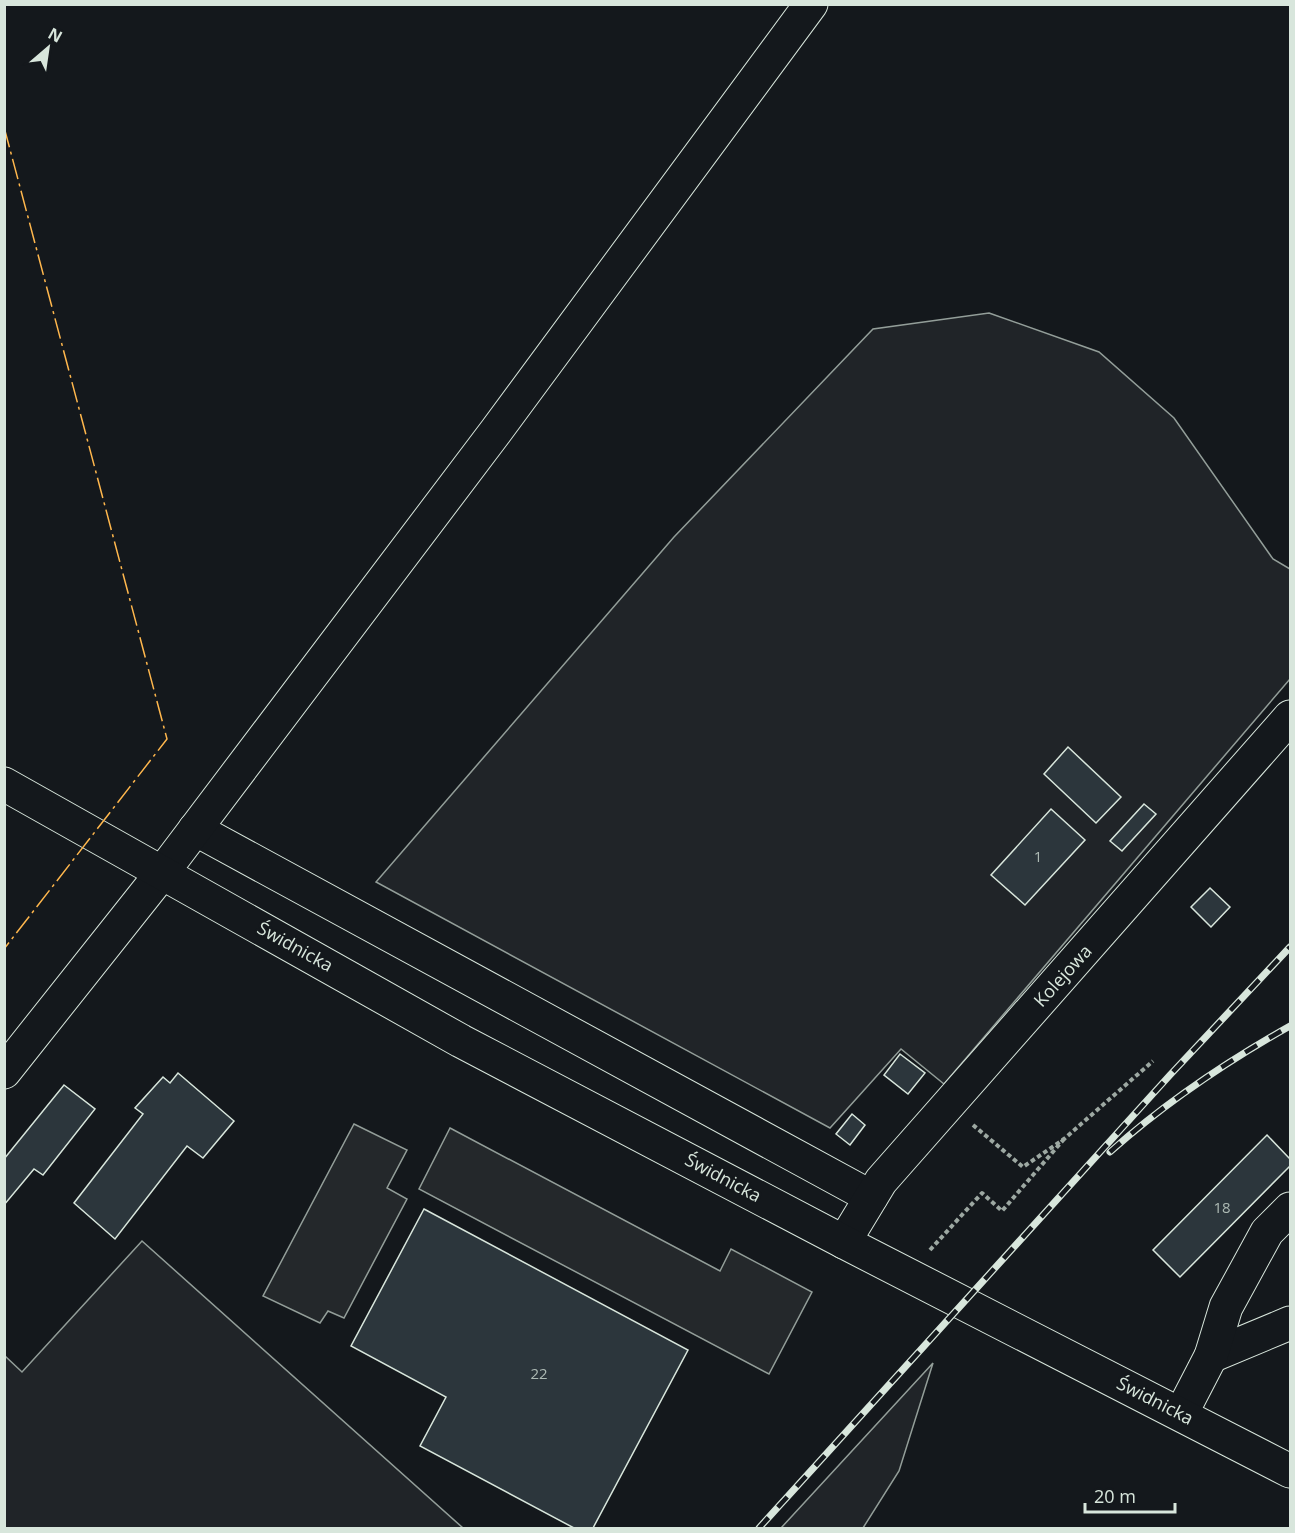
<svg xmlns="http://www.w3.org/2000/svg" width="1295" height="1533" font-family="'Open Sans',sans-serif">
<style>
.green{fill:#202428;stroke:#939e99;stroke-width:1.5}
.parking{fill:#24282b;stroke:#939e99;stroke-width:1.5}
.building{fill:#2c363c;stroke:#d8e6dc;stroke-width:1.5}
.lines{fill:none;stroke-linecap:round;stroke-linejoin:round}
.minor-casing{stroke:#d8e6dc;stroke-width:35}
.major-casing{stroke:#d8e6dc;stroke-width:35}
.path{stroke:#9da8a2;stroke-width:4;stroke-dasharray:4.5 3;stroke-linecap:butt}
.minor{stroke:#14181c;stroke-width:33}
.major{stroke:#14181c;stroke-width:33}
.rail-casing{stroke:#d8e6dc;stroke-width:7}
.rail{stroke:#14181c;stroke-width:4.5;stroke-dasharray:14;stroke-linecap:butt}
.power{stroke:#ffb74d;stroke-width:1.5;stroke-dasharray:21 4.5 3 4.5;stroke-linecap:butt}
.labels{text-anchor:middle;stroke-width:4.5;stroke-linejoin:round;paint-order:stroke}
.number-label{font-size:15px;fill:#adbab4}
.street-label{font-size:18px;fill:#d8e6dc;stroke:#14181c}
</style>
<rect width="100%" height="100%" fill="#14181c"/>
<g class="green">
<polygon points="989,313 1099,352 1174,418 1273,559 1290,569 1290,679 944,1084 901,1049 830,1128 376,882 674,537 873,329"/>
<polygon points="142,1241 463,1528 5,1528 5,1356 22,1372"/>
<polygon points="933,1363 899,1471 863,1528 781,1528"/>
</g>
<g class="parking">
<polygon points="354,1124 407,1150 387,1188 407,1199 344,1318 328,1311 320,1323 263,1296"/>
<polygon points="450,1128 720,1271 731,1249 812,1292 769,1374 419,1189"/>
</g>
<g class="building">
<polygon points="1068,747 1121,797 1096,823 1044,774"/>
<polygon points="1144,804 1156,814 1122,851 1110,841"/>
<polygon points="1051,809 1085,840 1025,905 991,875"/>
<polygon points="1210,888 1230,907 1211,927 1191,907"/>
<polygon points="900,1054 925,1073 908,1094 884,1075"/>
<polygon points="178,1073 234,1121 203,1158 187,1146 115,1239 74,1203 143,1114 135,1108 163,1077 170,1083"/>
<polygon points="64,1085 95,1109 43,1175 34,1169 4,1205 4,1159"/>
<polygon points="852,1114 865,1125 850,1145 836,1134"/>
<polygon points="1267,1135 1290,1159 1290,1166 1180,1277 1153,1250"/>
<polygon points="424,1209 688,1350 593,1528 574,1528 420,1446 446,1397 351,1346"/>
</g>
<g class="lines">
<defs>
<g id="minor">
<polyline points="195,829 871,1197"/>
<polyline points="4,1072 162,873 496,431 811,4"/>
<polyline points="844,1242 881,1181 1290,717"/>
<polyline points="1211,1356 1290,1323"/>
<polyline points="1181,1414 1211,1356 1226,1307 1267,1232 1290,1209"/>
</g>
<polyline id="major" points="4,784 461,1041 844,1242 1290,1471"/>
</defs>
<use href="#minor" class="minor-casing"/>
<use href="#major" class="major-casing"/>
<g class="path">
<polyline points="973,1125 1023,1167 1064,1139 1153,1061"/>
<polyline points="930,1250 982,1193 1002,1211 1064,1139"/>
</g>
<use href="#minor" class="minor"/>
<use href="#major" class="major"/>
<defs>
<g id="rail">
<path d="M1110,1152c55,-49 116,-90 180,-126"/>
<polyline points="759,1528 1170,1075 1290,947"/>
</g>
</defs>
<use href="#rail" class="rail-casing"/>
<use href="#rail" class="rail"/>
<polyline class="power" points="4,127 167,739 4,949"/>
</g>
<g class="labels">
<g class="number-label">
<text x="1038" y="862">1</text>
<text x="1222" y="1213">18</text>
<text x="539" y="1379">22</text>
</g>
<g class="street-label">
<text transform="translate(295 947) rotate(29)" y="6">Świdnicka</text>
<text transform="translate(1063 976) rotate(-48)" y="6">Kolejowa</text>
<text transform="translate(723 1178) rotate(28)" y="6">Świdnicka</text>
<text transform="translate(1155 1401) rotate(27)" y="6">Świdnicka</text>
</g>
</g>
<rect width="1295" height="1533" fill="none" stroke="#d8e6dc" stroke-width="12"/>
<g transform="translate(48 48) rotate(29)" stroke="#14181c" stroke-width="4.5" paint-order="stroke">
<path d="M0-4.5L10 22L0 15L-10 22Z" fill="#d8e6dc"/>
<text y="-9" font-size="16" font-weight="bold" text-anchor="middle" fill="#d8e6dc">N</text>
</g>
<path d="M1085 1503v9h90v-9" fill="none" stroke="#d8e6dc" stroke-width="3"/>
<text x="1094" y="1503" font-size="18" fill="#d8e6dc" stroke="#14181c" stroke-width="4.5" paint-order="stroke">20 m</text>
</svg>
